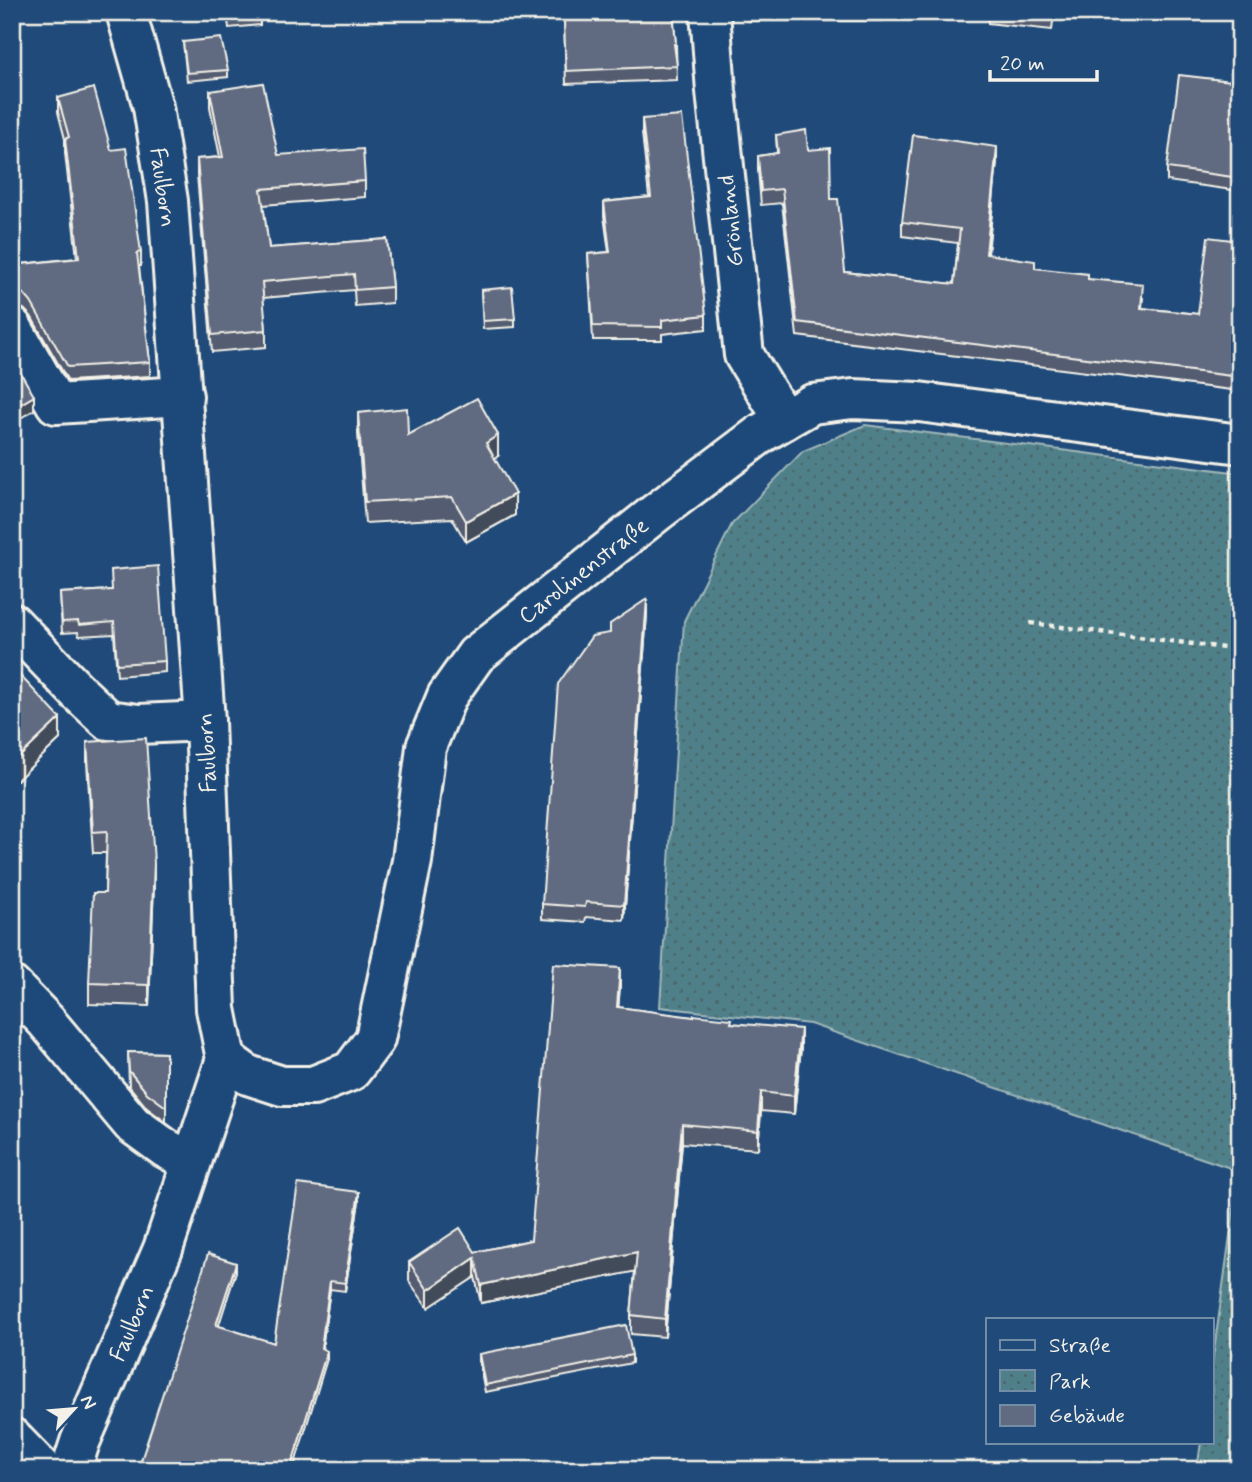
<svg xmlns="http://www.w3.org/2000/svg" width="1252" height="1482" font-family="Mynerve,sans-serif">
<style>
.forest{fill:url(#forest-firs);stroke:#a2b8b9;stroke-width:2}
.park{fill:url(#park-dots);stroke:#a2b8b9;stroke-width:2}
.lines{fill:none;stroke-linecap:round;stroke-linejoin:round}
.minor-casing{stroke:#f4f1e8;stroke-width:44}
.path{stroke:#f4f1e8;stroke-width:4.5;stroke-dasharray:5 5;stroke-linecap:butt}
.minor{stroke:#1f4a7a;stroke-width:38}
.wall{fill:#535c6f;stroke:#f4f1e8;stroke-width:2}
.shaded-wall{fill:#434b5a;stroke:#f4f1e8;stroke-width:2}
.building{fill:#606b81;stroke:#f4f1e8;stroke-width:2}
.labels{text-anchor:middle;stroke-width:5;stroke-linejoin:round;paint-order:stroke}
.street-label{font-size:23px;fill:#f4f1e8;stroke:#1f4a7a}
</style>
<defs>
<pattern id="forest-firs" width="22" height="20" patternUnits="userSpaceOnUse" patternTransform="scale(1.75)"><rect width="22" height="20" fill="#4f808a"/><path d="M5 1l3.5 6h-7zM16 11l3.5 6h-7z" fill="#4c676b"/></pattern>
<pattern id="park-dots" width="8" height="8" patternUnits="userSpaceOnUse" patternTransform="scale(1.75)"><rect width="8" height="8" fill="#4f808a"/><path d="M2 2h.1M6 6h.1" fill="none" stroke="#4c676b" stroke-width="1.8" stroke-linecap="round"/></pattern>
</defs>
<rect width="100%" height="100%" fill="#1f4a7a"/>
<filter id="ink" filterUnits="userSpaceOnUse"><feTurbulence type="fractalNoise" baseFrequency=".0143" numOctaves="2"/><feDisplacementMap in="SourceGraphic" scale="14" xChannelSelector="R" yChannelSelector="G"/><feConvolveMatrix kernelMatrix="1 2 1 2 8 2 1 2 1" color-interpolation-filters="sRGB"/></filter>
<g filter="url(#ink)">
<polygon class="forest" points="747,12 882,12 883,21 748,21"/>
<polygon class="park" points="865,425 1240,473 1240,1470 1197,1470 1201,1442 1212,1442 1212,1365 1239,1171 810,1024 660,1007 684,621 732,524 803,451"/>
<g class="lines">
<defs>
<g id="minor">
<polyline points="710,12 716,91 744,355 784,420"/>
<polyline points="12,327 56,404 183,396"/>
<polyline points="12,623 79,693 108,720 139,724 205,721"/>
<polyline points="12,986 46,1021 132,1124 165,1148 191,1162"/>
<polyline points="226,1059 248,1075 282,1086 313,1086 351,1071 375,1039 412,861 426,747 447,696 476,655 657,512 762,433 784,420 812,404 853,399 919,402 1240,444"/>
<polyline points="12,1438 43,1470"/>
<polyline points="71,1470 80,1442 163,1249 226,1059 216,1009 205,721 168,201 153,107 126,12"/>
</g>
</defs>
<use href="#minor" class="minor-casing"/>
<polyline class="path" points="1030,623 1240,650"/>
<use href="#minor" class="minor"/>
</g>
<g class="wall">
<polygon points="227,12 260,12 260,25 229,28"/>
<polygon points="588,12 673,12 676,44 677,80 566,84 564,20 588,18"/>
<polygon points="988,12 1054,12 1052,30 988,23"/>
<polygon points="183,42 228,70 228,77 187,81"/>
<polygon points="1240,82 1240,191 1167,181 1167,168"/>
<polygon points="210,91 278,155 365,181 365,197 263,205 269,248 387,239 392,287 392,303 355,306 354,290 263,298 266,330 266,347 212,352 197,175 197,159 220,157 210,107"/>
<polygon points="58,98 111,150 141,252 141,266 139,266 150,362 150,376 68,381 31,316 24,309 16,306 12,299 12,265 77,258 65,153 65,139 58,112"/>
<polygon points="642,119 706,315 706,329 662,334 662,340 593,340 588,254 609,252 604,216 604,202 649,197 642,133"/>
<polygon points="776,135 808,150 831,199 845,272 954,284 958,243 902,236 902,222 997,161 988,255 1035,268 1088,279 1143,298 1142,308 1198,314 1240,241 1240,391 797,336 782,203 761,205 758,170 758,156 777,153"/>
<polygon points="481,290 515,319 515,327 483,329"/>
<polygon points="358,413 408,435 498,456 495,458 515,515 466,542 452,518 365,523 358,434"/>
<polygon points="111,590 165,661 165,672 117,676 114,634 79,636 78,632 62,633 60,593"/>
<polygon points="647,614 624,920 586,917 585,922 542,919 542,904 610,633"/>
<polygon points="12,667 60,739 15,782 12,779"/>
<polygon points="87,742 154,884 149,1006 89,1004 89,983 105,893 106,853 93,853 87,763"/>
<polygon points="620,986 618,1007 732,1023 801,1048 794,1114 761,1111 758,1149 682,1143 665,1337 631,1334 631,1315 635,1271 481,1303 475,1277 428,1308 409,1281 409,1262 475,1252 531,1240"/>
<polygon points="128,1052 166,1053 166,1122 147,1108 129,1086"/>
<polygon points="359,1201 345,1291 330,1289 322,1348 327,1359 138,1470 236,1271 218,1326 274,1343"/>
<polygon points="479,1354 632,1355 632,1363 485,1392 479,1361"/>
</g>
<g class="shaded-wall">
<polygon points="997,147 997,161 986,269 986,254"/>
<polygon points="34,396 34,410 12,423 12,409"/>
<polygon points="498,435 498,456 486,464 486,443"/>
<polygon points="515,494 515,515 466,542 466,521"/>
<polygon points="647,599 647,614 624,920 624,905"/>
<polygon points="60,718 60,739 15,782 15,761"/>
<polygon points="154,863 154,884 149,1006 149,985"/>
<polygon points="620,968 620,986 617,1025 617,1007"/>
<polygon points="801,1029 801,1048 794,1114 794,1096"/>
<polygon points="761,1092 761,1111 758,1149 758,1131"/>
<polygon points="682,1124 682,1143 665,1337 665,1319"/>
<polygon points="359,1192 359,1201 345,1291 345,1283"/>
<polygon points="637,1252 637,1271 481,1303 481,1285"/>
<polygon points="475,1258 475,1277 428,1308 428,1290"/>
<polygon points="236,1263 236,1271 216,1334 216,1325"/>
<polygon points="330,1281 330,1289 321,1356 321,1348"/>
<polygon points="327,1351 327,1359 293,1470 290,1470"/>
</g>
<g class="building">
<polygon points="228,12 260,12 260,17 229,20"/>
<polygon points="589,12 673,12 676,44 674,44 677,66 566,71 564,20 589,18"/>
<polygon points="1025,12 1053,12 1052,15"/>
<polygon points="221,38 228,70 187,73 183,42"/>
<polygon points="1179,75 1240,82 1240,178 1167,168"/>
<polygon points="263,83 278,155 363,149 365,181 261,189 269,248 387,239 392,287 355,290 354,274 262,282 266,330 212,335 197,159 223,157 210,91"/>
<polygon points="94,88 111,150 126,148 141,252 137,253 150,362 68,367 31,302 24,294 16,292 12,285 12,265 79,258 65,139 69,137 58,98"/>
<polygon points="682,116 706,315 662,320 662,327 593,326 588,254 610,252 604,202 651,197 642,119"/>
<polygon points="806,130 808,150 830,148 831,199 838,199 845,272 954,284 960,229 902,222 913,135 997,147 986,254 1035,261 1035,268 1088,274 1088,279 1143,284 1141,308 1198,314 1208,237 1240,241 1239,265 1240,265 1240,377 797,322 782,189 761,191 758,156 778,153 776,135"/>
<polygon points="512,287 515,319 483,321 481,290"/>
<polygon points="12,358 34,396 12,409"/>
<polygon points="477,398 498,435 486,443 515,494 466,521 452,497 365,502 358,413 407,408 408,435"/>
<polygon points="158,566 165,661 117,664 114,622 79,625 78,621 62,622 60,593 112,590 111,570"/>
<polygon points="647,599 624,905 586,902 585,907 542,904 558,684 592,636 610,633 610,624"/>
<polygon points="12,667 60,718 15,761 12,758"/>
<polygon points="146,738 154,863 149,985 89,983 93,893 105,893 107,831 93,832 87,742"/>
<polygon points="553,964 620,968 617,1007 694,1017 694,1015 732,1019 731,1023 801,1029 794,1096 761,1092 758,1131 682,1124 665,1319 631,1315 637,1252 481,1285 475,1258 428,1290 409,1262 460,1228 475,1252 531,1240"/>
<polygon points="128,1052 166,1053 166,1107 147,1093 129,1071"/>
<polygon points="298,1184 359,1192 345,1283 330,1281 321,1348 327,1351 290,1470 138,1470 208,1254 236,1263 216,1325 274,1343"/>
<polygon points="626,1325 632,1355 485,1385 479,1354"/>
</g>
</g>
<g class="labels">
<g class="street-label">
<text transform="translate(164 187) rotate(82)" y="8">Faulborn</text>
<text transform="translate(730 221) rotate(-96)" y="8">Grönland</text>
<text transform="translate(583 570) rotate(-38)" y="8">Carolinenstraße</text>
<text transform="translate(206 753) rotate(-93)" y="8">Faulborn</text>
<text transform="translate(131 1323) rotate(-67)" y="8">Faulborn</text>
</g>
</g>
<rect width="1252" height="1482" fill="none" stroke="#1f4a7a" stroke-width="42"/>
<rect x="21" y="21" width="1210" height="1440" fill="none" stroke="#f4f1e8" stroke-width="2.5" filter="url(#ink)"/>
<rect x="986" y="1318" width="228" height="126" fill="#1f4a7a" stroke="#748da6" stroke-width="2"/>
<rect x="1000" y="1340" width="35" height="10" fill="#1f4a7a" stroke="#748da6" stroke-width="2"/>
<text x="1049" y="1352" font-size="21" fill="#f4f1e8">Straße</text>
<rect x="1000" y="1370" width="35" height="21" fill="url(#park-dots)" stroke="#748da6" stroke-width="2"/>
<text x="1049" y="1388" font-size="21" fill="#f4f1e8">Park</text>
<rect x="1000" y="1405" width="35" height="21" fill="#606b81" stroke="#748da6" stroke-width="2"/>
<text x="1049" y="1422" font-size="21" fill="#f4f1e8">Gebäude</text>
<g transform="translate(74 1409) rotate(64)" stroke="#1f4a7a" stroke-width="5" paint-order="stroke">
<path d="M0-5L12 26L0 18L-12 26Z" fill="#f4f1e8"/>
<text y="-10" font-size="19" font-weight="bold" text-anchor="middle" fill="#f4f1e8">N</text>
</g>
<path d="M990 70v10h107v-10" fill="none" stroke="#f4f1e8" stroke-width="3.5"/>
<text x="1000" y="70" font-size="21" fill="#f4f1e8" stroke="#1f4a7a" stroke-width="5" paint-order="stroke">20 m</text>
</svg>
